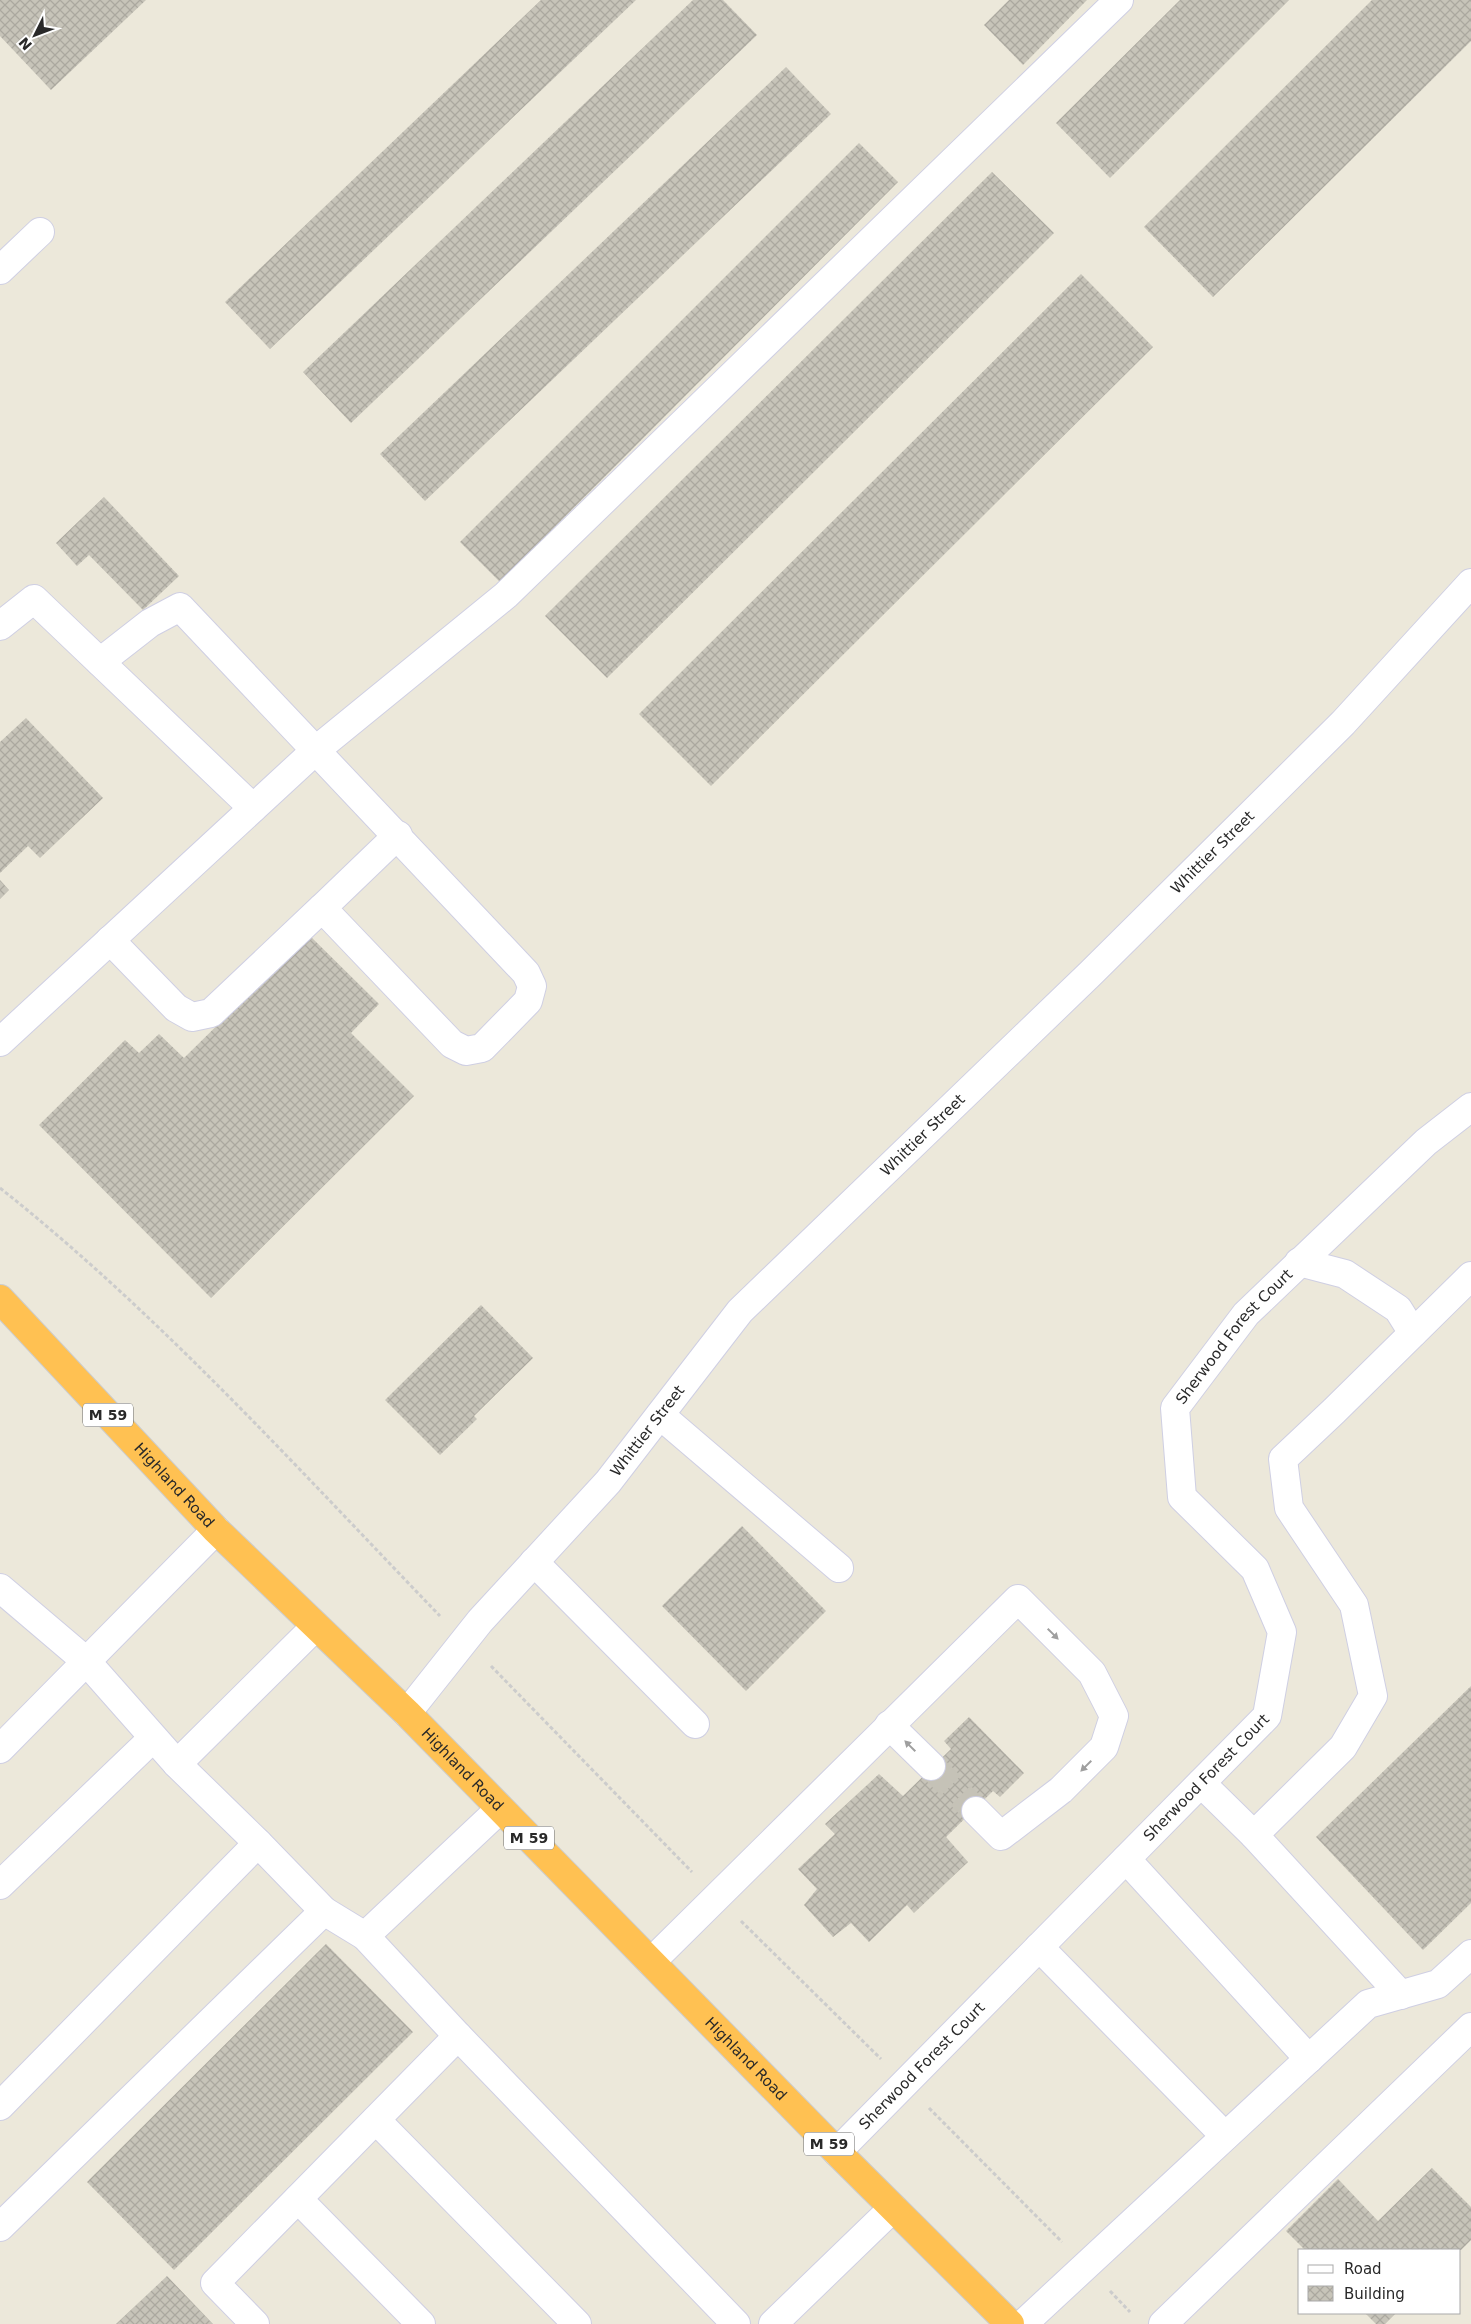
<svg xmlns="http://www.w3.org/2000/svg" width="1471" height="2324" font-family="'DejaVu Sans',sans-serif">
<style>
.building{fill:url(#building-cross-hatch)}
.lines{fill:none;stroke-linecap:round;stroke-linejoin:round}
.minor-tunnel{stroke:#c5c2b7;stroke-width:28;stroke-dasharray:28 14;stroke-linecap:butt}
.minor-casing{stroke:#cfcfe3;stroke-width:30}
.highway-casing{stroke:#ccc;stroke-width:30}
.path{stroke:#ccc;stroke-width:3;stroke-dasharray:4 2.5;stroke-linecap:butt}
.minor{stroke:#fff;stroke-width:28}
.highway{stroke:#ffc152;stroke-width:28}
.oneway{fill:#9f9f9f}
.labels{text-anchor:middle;stroke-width:5;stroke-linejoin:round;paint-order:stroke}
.shield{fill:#fff;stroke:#696969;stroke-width:1}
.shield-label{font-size:14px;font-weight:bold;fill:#292929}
.street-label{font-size:15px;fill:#292929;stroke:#fff}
</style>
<defs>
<pattern id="building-cross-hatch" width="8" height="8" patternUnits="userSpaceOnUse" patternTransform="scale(1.25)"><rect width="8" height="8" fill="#c7c4b9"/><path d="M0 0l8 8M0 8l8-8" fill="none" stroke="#aba89f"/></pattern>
</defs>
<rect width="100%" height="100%" fill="#ece8da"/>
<g class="building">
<polygon points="0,0 146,0 51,90 0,36"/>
<polygon points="541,0 636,0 270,349 225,302"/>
<polygon points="693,0 723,0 757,35 351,423 303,372"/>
<polygon points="1009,0 1087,0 1023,65 984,25"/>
<polygon points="1180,0 1289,0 1110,178 1056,123"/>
<polygon points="1372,0 1471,0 1471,41 1213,297 1144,227"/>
<polygon points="786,67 831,114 425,501 380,454"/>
<polygon points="859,143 898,182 500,582 460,542"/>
<polygon points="992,172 1054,233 607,678 545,616"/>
<polygon points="1081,274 1153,347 711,786 639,714"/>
<polygon points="104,497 179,576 143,610 89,555 77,566 56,543"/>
<polygon points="26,718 103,798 40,858 28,846 0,873 0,742"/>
<polygon points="0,880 9,890 0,899"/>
<polygon points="309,935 379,1004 351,1033 414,1096 211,1298 39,1125 125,1040 139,1053 159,1034 184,1058"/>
<polygon points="481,1305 533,1358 474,1416 477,1419 440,1455 385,1400"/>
<polygon points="742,1526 826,1611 746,1691 662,1606"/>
<polygon points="1471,1686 1471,1903 1423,1950 1316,1837"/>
<polygon points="969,1717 1024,1773 1000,1797 993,1791 946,1837 968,1862 914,1913 907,1905 869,1942 851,1923 833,1937 804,1905 817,1889 798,1869 835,1834 825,1824 879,1774 903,1796 951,1749 944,1741"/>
<polygon points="326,1944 413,2032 174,2270 87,2182"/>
<polygon points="1432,2168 1471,2207 1471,2240 1461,2250 1305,2250 1286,2231 1338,2179 1378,2221"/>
<polygon points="167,2276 213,2324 116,2324"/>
<polygon points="1365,2313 1396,2313 1385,2324 1376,2324"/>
</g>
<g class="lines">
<polyline class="minor-tunnel" points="931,1766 976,1811"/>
<defs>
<g id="minor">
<polyline points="0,270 40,232"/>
<polyline points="0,626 34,599 253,808"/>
<polyline points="100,662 150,623 180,607 526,973 532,986 528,1001 482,1048 466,1051 452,1044 322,908 211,1013 192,1017 176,1008 110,940"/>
<polyline points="322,908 398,835"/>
<polyline points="0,1042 316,750 506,595 1119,0"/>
<polyline points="1299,1262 1345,1274 1398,1309 1413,1333"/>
<polyline points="660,1415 839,1568"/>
<polyline points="534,1562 695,1724"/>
<polyline points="0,1588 86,1661 177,1764 258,1843 0,2106"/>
<path id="s1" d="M407,1713l73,-92 128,-139 132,-171 351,-338 252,-250 128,-140"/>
<polyline points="889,1725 931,1766"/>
<polyline points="0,1749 216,1530"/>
<polyline points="177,1764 315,1627"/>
<polyline points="1201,1783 1254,1835 1343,1747 1373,1696 1354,1605 1289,1508 1283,1459 1334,1411 1471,1276"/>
<polyline points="1254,1835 1401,1995"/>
<polyline points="258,1843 324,1911"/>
<polyline points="1126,1859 1309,2059"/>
<polyline points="0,1885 153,1738"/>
<polyline points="365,1936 458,2036"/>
<polyline points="1039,1947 1225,2136"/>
<polyline points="651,1962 1018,1599 1092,1673 1114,1716 1104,1747 1061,1790 1001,1836 976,1811"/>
<polyline points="376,2120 577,2324"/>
<path id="s2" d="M837,2152l430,-436 15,-84 -27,-63 -73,-72 -7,-89 71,-94 180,-172 45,-35"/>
<polyline points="298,2199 421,2324"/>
<polyline points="0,2227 324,1911 365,1936 500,1809"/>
<polyline points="255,2324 215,2283 458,2036 736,2324"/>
<polyline points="773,2324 893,2208"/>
<polyline points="1023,2324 1368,2004 1438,1984 1471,1954"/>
<polyline points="1163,2324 1471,2027"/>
</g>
<g id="highway">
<path id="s3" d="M0,1299l216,231 191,183 430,439 173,172"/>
</g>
</defs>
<use href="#minor" class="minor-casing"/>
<use href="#highway" class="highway-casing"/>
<g class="path">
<path d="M0,1188c160,127 298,281 440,428"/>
<polyline points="491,1666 692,1872"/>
<polyline points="741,1921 881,2059"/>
<polyline points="929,2108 1062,2242"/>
<polyline points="1110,2291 1130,2312"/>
</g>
<use href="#minor" class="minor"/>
<use href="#highway" class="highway"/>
</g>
<defs><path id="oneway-solid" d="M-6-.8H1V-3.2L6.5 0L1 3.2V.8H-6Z" transform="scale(1.25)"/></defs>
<g class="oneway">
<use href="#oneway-solid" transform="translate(1053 1634) rotate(45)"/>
<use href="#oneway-solid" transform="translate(910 1746) rotate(-135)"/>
<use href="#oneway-solid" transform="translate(1086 1766) rotate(135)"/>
</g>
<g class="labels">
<g class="shield">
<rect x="83" y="1403.5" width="50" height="23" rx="4"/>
<rect x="504" y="1826.5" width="50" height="23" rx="4"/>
<rect x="804" y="2132.5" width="50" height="23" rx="4"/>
</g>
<g class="shield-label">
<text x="108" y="1420">M 59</text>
<text x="529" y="1843">M 59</text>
<text x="829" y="2149">M 59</text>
</g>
<g class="street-label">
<text dy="5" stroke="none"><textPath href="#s1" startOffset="1181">Whittier Street</textPath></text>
<text dy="5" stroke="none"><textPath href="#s1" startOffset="776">Whittier Street</textPath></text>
<text dy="5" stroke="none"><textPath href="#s2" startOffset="1051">Sherwood Forest Court</textPath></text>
<text dy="5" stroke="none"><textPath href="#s1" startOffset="371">Whittier Street</textPath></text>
<text dy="5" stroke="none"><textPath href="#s3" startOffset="255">Highland Road</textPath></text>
<text dy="5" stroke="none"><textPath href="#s3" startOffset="660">Highland Road</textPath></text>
<text dy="5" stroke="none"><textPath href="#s2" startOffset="526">Sherwood Forest Court</textPath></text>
<text dy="5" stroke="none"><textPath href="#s3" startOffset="1065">Highland Road</textPath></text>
<text dy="5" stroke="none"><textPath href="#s2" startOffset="121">Sherwood Forest Court</textPath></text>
</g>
</g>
<rect x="1298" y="2249" width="162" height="65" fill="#ffffff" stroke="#a9a9a9"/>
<rect x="1308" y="2265" width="25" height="8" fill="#ffffff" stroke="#a9a9a9"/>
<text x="1344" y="2274" font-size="15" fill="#292929">Road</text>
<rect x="1308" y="2286" width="25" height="15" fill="url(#building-cross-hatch)" stroke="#a9a9a9"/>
<text x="1344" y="2299" font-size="15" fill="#292929">Building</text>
<g transform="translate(35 35) rotate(228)" stroke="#ffffff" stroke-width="4" paint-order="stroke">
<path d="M0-4L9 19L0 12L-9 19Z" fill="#292929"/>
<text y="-8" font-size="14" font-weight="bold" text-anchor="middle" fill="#292929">N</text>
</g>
</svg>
